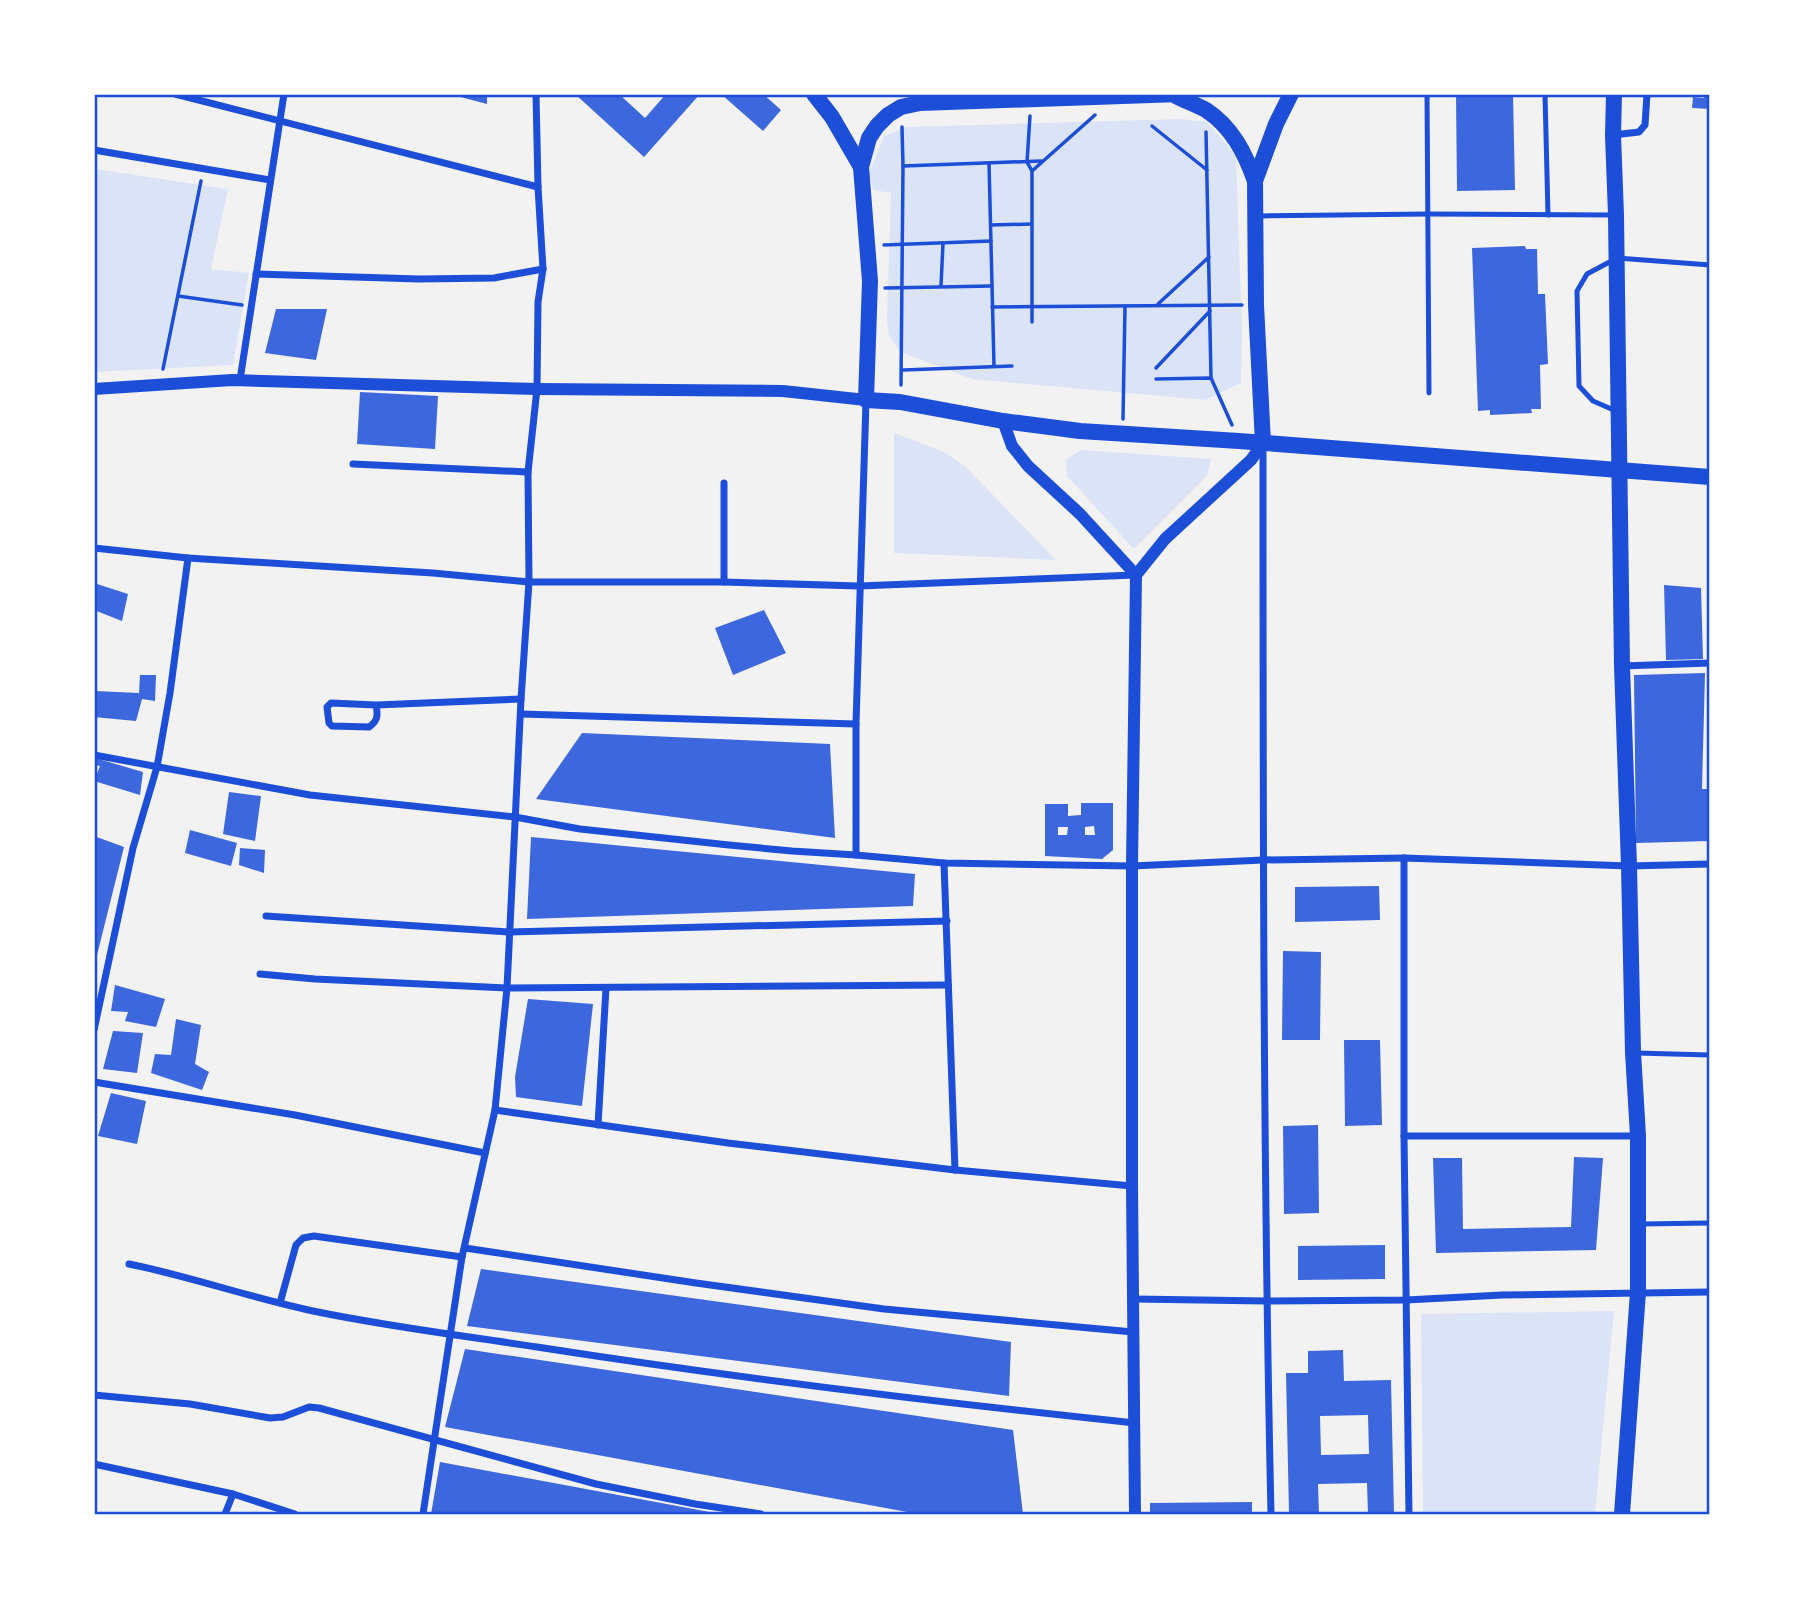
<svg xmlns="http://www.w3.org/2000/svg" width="1804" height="1609" font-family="Roboto,sans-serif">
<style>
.green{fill:#dbe4f7}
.building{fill:#3d67dc;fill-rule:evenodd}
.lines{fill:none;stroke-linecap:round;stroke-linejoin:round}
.path{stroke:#1d4ed8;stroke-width:3.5}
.service{stroke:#1d4ed8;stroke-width:5}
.minor{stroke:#1d4ed8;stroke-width:7}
.tertiary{stroke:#1d4ed8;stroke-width:12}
.primary{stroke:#1d4ed8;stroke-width:16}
.neatline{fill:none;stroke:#1d4ed8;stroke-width:2.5}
</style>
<rect width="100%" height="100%" fill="#f2f2f2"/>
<g class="green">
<polygon points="1182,119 1207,122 1236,156 1242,332 1241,383 1205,400 972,379 900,352 889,335 887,321 891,193 873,190 869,173 884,136 906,127"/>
<polygon points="95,169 228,189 211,269 249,273 233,365 95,372"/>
<polygon points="894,433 944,452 965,466 1056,560 894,553"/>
<polygon points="1081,450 1211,459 1207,476 1134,549 1067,476 1066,460"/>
<polygon points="1614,1311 1595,1514 1423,1514 1421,1314"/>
</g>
<g class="building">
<polygon points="454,94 487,94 487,104 453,95"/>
<polygon points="575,94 619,94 645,118 666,94 700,94 644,157"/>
<polygon points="721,94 763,94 781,110 763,131"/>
<polygon points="1456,94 1513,94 1515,190 1457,191"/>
<polygon points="1705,94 1710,94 1710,109 1692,108 1693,97 1704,98"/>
<polygon points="1525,246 1526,249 1537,249 1538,294 1545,294 1548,364 1540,365 1541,409 1531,409 1532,413 1490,415 1490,410 1478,411 1472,248"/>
<polygon points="276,309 327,309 316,360 265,353"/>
<polygon points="360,392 438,396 435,449 357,444"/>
<polygon points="94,583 128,594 122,621 94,610"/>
<polygon points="1664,585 1701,588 1703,659 1666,660"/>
<polygon points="764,610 786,653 733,675 715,628"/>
<polygon points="1705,673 1702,789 1710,789 1710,841 1636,843 1634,675"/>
<polygon points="140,675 156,675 155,701 142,699 136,721 94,717 95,691 139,693"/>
<polygon points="582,733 830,744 835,838 536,799"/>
<polygon points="95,758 143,772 140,795 94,781 100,766 94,765"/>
<polygon points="229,792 261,796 255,841 223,834"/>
<path d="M1081,803h32v47l-11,9 -57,-3v-52h23v12l13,-1zM1094,826l1,9h-10v-8zM1058,827h10l-1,8h-9z"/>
<polygon points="190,830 237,843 231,866 185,853"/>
<polygon points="94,836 124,847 95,963 94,963"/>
<polygon points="531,837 915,874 913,906 527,919"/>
<polygon points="240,848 265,850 264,873 239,865"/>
<polygon points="1379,886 1380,920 1295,922 1295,887"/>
<polygon points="1283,951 1321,952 1320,1040 1282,1040"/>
<polygon points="115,985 165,999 156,1027 125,1021 128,1012 111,1011"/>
<polygon points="528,999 593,1004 582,1106 516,1097 515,1077"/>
<polygon points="176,1019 201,1025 195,1064 209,1072 202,1090 151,1073 155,1054 171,1055"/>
<polygon points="113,1031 143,1033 137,1073 103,1069"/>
<polygon points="1344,1040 1380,1040 1382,1125 1345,1126"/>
<polygon points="111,1093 146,1101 137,1144 98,1136"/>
<polygon points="1318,1125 1319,1213 1284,1214 1283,1126"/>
<polygon points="1574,1157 1603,1158 1596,1250 1436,1253 1433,1158 1462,1158 1463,1229 1571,1227"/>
<polygon points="1385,1245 1385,1279 1298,1280 1298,1246"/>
<polygon points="481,1269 1011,1342 1009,1396 467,1326"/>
<polygon points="465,1349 1013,1430 1023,1514 918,1514 445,1427"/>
<path d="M1343,1350l1,31 47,-1 3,134h-26l-1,-31 -49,1 1,30h-30l-3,-141h22v-22zM1368,1415l1,39 -48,1 -1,-39z"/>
<polygon points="440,1462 715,1513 715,1514 431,1514"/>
<polygon points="1252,1502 1252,1514 1150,1514 1150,1503"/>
</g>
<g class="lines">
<g class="path">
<polyline points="1030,116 1027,162 1032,171"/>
<polyline points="1152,126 1207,170"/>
<polyline points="1206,132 1211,378"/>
<polyline points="989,163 994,366"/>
<polyline points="903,166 1041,161"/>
<polyline points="991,225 1032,224"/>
<polyline points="884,245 991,241"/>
<polyline points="941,286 943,243"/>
<polyline points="885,288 992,286"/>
<polyline points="178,296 242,305"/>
<polyline points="1158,304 1209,257"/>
<polyline points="992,307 1242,305"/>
<polyline points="1032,322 1032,171 1095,115"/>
<polyline points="1156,368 1210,311"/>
<polyline points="163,369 201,181"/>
<polyline points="903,370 1012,366"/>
<polyline points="1156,379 1211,378 1232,425"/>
<polyline points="901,385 903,166 902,127"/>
<polyline points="1123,419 1125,306"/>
</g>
<g class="service">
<polyline points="1427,94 1429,393"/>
<polyline points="1545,94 1548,215"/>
<polyline points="1259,216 1428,214 1613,215"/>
<polyline points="1616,411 1593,401 1579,386 1577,291 1587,274 1617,258 1710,265"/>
<polyline points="1636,1053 1710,1055"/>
<polyline points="1640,1224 1710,1223"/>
</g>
<g class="minor">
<polyline points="175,94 538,187"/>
<polyline points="1613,135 1639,132 1645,125 1647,94"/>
<polyline points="94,150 270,180"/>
<polyline points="256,274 419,279 494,278 543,269"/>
<polyline points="240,380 284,94"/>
<path d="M1263,444c0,357 0,714 8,1070"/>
<polyline points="353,464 528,472"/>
<polyline points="724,483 724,582"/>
<polyline points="94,548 188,558 433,573 529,582 724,582 859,586 1135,575"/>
<polyline points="1622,666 1710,663"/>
<path d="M376,705c2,10 2,16 -7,22l-37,-1 -3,-3 -2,-16 4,-4 45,2 145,-6"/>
<polyline points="521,714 856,724"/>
<polyline points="94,755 310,795 515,817 580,829 729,845 792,851 856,855 944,863 1132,866 1263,860 1404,858"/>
<polyline points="856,855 856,724 866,401"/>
<polyline points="944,863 955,1170"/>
<polyline points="266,916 509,932 947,921"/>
<polyline points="260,974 315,979 507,988 948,985"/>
<polyline points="94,1030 133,848 157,767 170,693 188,558"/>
<polyline points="94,1082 295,1115 485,1153"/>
<polyline points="495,1110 728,1143 955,1170 1132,1186"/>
<polyline points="598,1125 606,988"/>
<polyline points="1404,1136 1638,1136"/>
<polyline points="465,1248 696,1283 884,1309 1133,1332"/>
<path d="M129,1264c64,13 125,35 189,48 73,15 147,24 219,35 199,31 398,55 598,76"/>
<polyline points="1134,1299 1266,1301 1406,1300 1502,1295 1710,1292"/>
<polyline points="280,1303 296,1245 303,1238 314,1236 462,1257"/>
<polyline points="94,1395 190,1404 270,1418 283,1417 309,1407 319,1408 596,1484 695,1504 761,1514"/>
<polyline points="94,1464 233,1494 295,1514"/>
<polyline points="225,1514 233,1494"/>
<polyline points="423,1514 462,1257 495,1110 507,988 521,699 529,582 528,472 537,389 538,302 543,269 538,187 536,94"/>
<polyline points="1409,1514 1404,1136 1404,858 1629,866 1710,864"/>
</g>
<g class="tertiary">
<polyline points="94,389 232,380 537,389 783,391 866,400"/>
<polyline points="1003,421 1012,446 1028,466 1080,514 1136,575 1132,866 1132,1186 1135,1514"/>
<polyline points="1136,575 1165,539 1251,460 1263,443"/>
</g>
<g class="primary">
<polyline points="814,94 832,117 861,167"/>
<polyline points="1180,94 920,103 901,107 888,115 877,126 869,138 861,167 870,281 866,400 900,402 1003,421 1080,431 1239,441 1710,477"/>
<polyline points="1614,94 1613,135 1616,215 1622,666 1629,866 1633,1052 1638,1136 1638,1292 1622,1514"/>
<path d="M1176,96c10,5 21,9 30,14 26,17 39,43 49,71"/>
<polyline points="1263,443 1256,305 1255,181 1276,124 1291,94"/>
</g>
</g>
<rect width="1804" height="1609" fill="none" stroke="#ffffff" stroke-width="192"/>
<rect x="96" y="96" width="1612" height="1417" class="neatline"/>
</svg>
